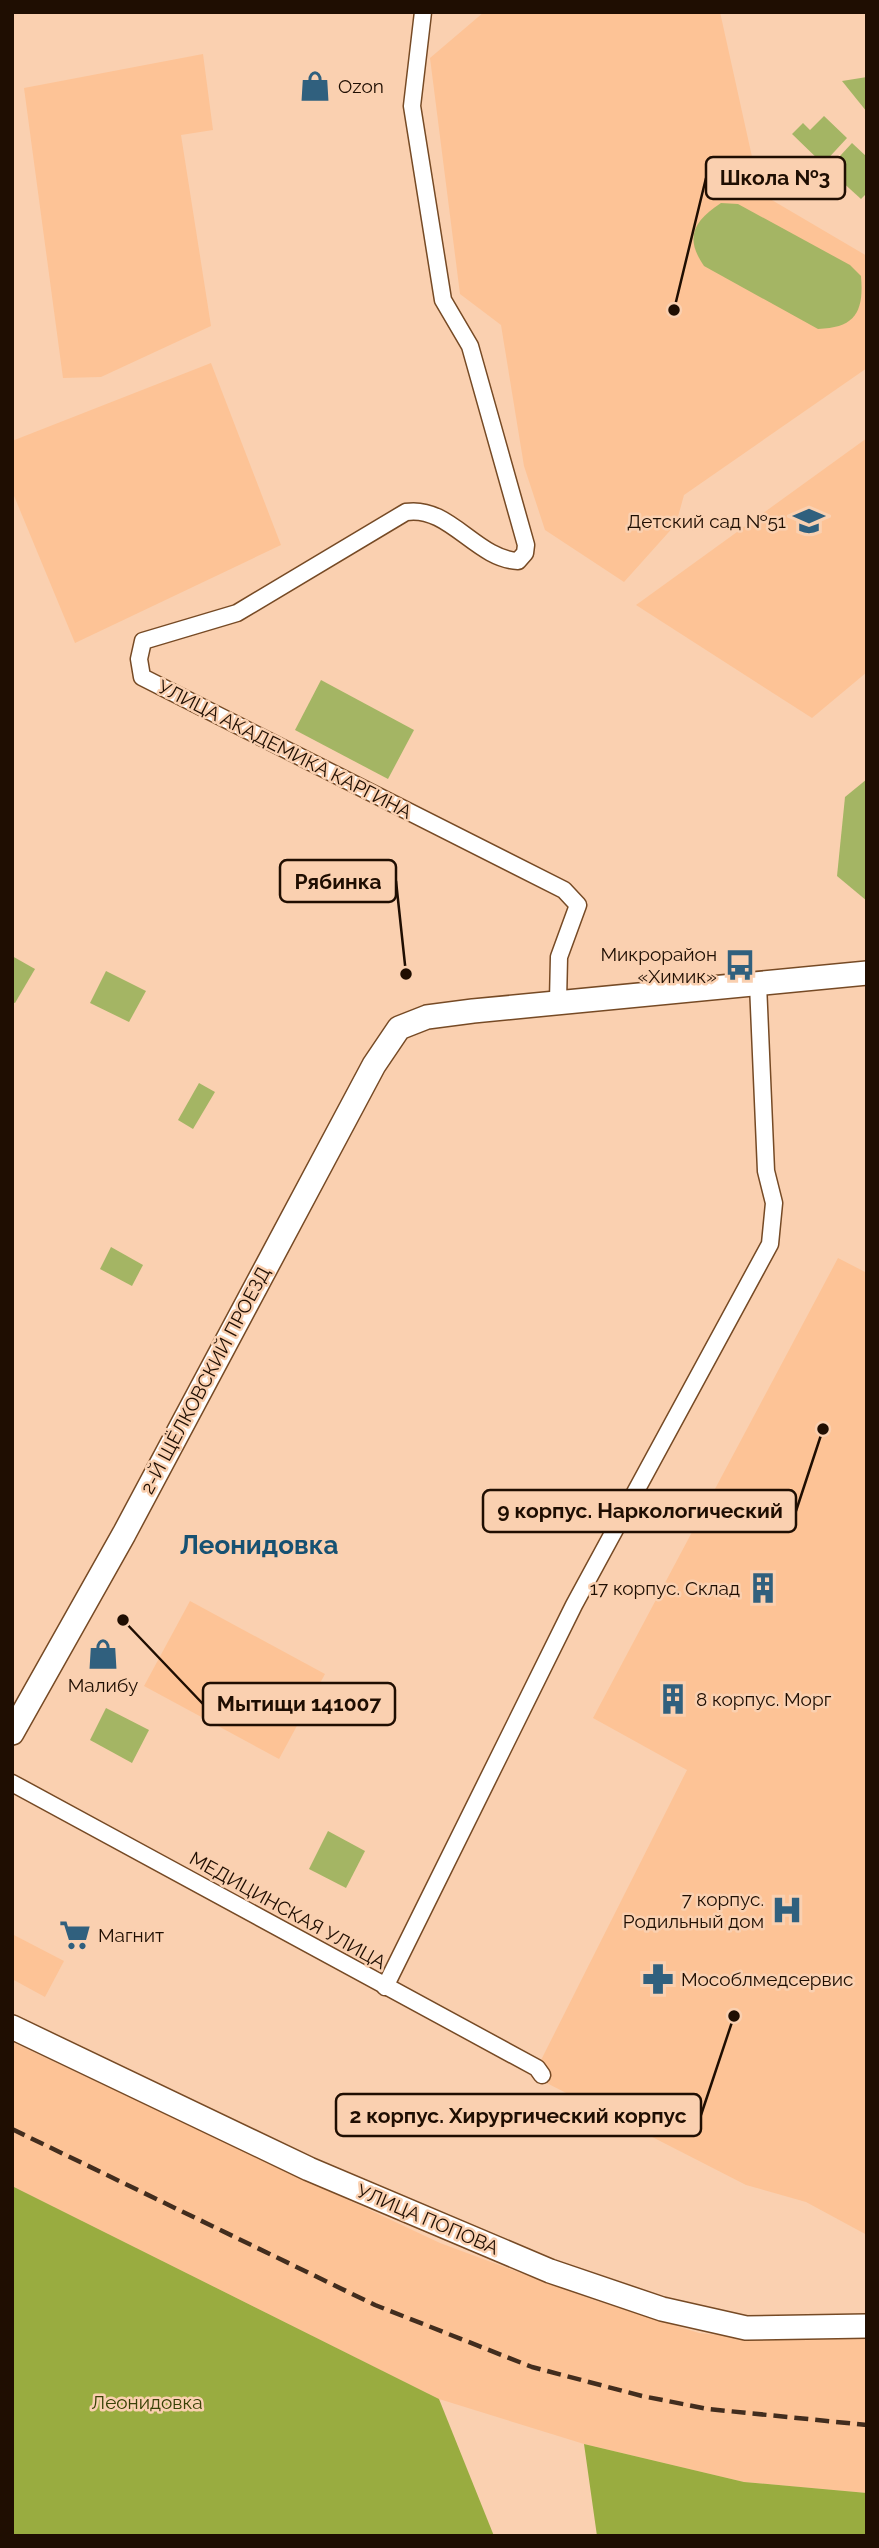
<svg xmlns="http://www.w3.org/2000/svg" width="879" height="2548" font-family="Raleway,sans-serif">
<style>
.built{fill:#fdc396}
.green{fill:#a4b564}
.forest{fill:#99ac40}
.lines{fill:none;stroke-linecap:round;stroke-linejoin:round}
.street-casing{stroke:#764a25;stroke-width:19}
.secondary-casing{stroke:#764a25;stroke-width:26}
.street{stroke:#fff;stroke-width:16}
.secondary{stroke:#fff;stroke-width:23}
.rail{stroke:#422d1e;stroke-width:4.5;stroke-dasharray:14 7;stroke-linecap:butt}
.labels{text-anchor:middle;stroke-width:5;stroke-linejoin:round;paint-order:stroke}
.poi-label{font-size:19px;fill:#1f0e02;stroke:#fad0b0;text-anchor:start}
.street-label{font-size:19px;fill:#1f0e02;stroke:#fad0b0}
.park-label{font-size:19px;fill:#394206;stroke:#fad0b0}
.district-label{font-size:26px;font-weight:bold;fill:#165172;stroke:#fad0b0}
.leader{fill:none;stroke:#1f0e02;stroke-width:2.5}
.callout-dot{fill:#1f0e02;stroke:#fad0b0;stroke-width:2.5}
.callout{fill:#fad0b0;stroke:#1f0e02;stroke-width:2.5}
.callout-label{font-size:21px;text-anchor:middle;font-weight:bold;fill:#1f0e02}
</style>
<rect width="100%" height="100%" fill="#fad0b0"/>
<g class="built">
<polygon points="484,12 720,12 760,193 867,256 867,368 684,495 676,524 624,582 545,530 524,466 501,325 460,294 430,58"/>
<polygon points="203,54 213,130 181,135 211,326 101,377 63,378 24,88"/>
<polygon points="211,363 281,545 75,643 12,491 12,441"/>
<polygon points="867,438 867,672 812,718 636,605"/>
<polygon points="838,1258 867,1273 867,2235 806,2202 746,2185 533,2076 687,1770 593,1718"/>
<polygon points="190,1601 325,1674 279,1759 144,1686"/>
<polygon points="12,1934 64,1961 45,1997 12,1979"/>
<polygon points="12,2042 440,2243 594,2300 699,2333 747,2338 837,2339 867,2336 867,2493 744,2482 584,2444 439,2399 12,2186"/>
</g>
<g class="green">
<polygon points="867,77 867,112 842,81"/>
<polygon points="824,116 847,138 823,164 792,134 803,123 810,130"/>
<polygon points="852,143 867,157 867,193 861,199 828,169"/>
<path d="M721,203l17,1 112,61 11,11c3,35 -5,52 -43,53l-114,-63c-20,-29 -10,-45 17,-63z"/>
<polygon points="321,680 414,730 388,779 295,730"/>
<polygon points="867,779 867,901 837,876 845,797"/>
<polygon points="12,956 35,969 15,1003 12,1002"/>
<polygon points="106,971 146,991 129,1022 90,1003"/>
<polygon points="199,1083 215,1092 193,1129 178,1120"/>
<polygon points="111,1247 143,1265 132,1286 100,1269"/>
<polygon points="106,1708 149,1730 132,1763 90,1740"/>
<polygon points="328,1831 365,1851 346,1888 309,1869"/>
</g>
<g class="forest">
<polygon points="12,2186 439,2399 494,2536 12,2536"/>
<polygon points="584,2444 744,2482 867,2493 867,2536 597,2536"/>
</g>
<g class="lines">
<defs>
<g id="street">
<path d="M423,12l-11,94 31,194 27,46 56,199 -1,8 -7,8c-42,-2 -69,-56 -112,-49l-169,101 -94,28 -4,18 3,18 422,213 14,15 -19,52 -1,44"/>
<polyline points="12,1783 537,2068 542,2075"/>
<polyline points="385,1987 574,1605 770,1244 774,1203 766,1171 758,984"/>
</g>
<g id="secondary">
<polyline points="12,1733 124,1534 374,1065 399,1028 427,1017 473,1011 867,973"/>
<polyline points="12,2027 309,2169 550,2271 662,2309 746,2328 867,2326"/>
</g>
</defs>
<use href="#street" class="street-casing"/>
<use href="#secondary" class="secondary-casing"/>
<use href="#street" class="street"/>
<use href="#secondary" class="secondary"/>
<polyline class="rail" points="12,2129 375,2305 532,2367 642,2396 708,2409 867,2425"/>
</g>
<defs>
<symbol id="shop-bare" viewBox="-9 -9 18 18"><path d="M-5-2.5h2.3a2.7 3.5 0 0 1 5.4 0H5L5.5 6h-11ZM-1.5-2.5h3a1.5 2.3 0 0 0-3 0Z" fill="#30607e" stroke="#fad0b0" stroke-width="2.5" paint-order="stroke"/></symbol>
<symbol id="school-bare" viewBox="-9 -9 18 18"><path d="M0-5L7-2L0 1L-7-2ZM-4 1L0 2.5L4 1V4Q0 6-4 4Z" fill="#30607e" stroke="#fad0b0" stroke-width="2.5" paint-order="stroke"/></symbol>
<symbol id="bus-bare" viewBox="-9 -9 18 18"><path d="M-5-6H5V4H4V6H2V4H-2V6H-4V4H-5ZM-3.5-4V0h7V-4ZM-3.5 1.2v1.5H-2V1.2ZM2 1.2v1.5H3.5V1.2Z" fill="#30607e" stroke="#fad0b0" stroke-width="2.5" paint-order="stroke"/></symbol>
<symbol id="building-bare" viewBox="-9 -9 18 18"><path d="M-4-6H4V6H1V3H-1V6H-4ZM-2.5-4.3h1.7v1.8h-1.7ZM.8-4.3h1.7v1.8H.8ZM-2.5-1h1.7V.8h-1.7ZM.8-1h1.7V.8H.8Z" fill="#30607e" stroke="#fad0b0" stroke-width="2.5" paint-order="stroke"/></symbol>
<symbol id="hospital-bare" viewBox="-9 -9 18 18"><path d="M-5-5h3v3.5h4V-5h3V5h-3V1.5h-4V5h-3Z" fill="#30607e" stroke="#fad0b0" stroke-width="2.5" paint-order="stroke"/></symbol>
<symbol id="supermarket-bare" viewBox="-9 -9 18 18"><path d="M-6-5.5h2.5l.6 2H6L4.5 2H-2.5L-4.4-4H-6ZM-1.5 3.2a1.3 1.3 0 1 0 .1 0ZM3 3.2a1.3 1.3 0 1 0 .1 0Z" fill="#30607e" stroke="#fad0b0" stroke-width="2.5" paint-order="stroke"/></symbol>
<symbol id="pharmacy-bare" viewBox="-9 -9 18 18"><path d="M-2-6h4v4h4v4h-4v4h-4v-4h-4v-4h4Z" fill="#30607e" stroke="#fad0b0" stroke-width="2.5" paint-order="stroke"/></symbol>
</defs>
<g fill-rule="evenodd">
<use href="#shop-bare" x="293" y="64" width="44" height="44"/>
<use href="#school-bare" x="787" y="499" width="44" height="44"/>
<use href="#bus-bare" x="718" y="943" width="44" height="44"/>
<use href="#building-bare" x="741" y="1566" width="44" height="44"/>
<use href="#shop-bare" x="81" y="1632" width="44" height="44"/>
<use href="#building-bare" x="651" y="1677" width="44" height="44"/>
<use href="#hospital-bare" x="765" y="1888" width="44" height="44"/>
<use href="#supermarket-bare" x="53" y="1913" width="44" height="44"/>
<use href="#pharmacy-bare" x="636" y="1957" width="44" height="44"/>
</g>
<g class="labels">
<g class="poi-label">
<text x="338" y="93">Ozon</text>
<text x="786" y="528" text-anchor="end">Детский сад №51</text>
<text x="717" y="961" text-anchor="end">Микрорайон<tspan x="717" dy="22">«Химик»</tspan></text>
<text x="740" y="1595" text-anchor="end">17 корпус. Склад</text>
<text x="103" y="1692" text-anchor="middle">Малибу</text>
<text x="696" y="1706">8 корпус. Морг</text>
<text x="764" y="1906" text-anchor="end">7 корпус.<tspan x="764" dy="22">Родильный дом</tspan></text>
<text x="98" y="1942">Магнит</text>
<text x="681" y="1986">Мособлмедсервис</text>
</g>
<g class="street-label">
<text transform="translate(285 749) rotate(27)" y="7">УЛИЦА АКАДЕМИКА КАРГИНА</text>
<text transform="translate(205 1380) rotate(-62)" y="7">2-Й ЩЁЛКОВСКИЙ ПРОЕЗД</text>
<text transform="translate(288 1910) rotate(29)" y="7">МЕДИЦИНСКАЯ УЛИЦА</text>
<text transform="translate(428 2219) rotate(23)" y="7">УЛИЦА ПОПОВА</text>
</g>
<g class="park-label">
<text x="147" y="2409">Леонидовка</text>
</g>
<g class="district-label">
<text x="259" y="1554">Леонидовка</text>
</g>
</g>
<path class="leader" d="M674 310L706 178M406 974L396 881M823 1429L796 1511M123 1620L203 1704M734 2016L701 2115"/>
<g class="callout-dot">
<circle cx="674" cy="310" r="7"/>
<circle cx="406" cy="974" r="7"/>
<circle cx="823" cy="1429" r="7"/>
<circle cx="123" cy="1620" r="7"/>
<circle cx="734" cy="2016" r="7"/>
</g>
<g class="callout">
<rect x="706" y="157" width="139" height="42" rx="7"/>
<rect x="280" y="860" width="116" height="42" rx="7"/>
<rect x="483" y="1490" width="313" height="42" rx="7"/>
<rect x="203" y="1683" width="192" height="42" rx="7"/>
<rect x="336" y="2094" width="365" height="42" rx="7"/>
</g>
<g class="callout-label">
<text x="775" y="185">Школа №3</text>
<text x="338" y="889">Рябинка</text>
<text x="640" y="1518">9 корпус. Наркологический</text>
<text x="299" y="1711">Мытищи 141007</text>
<text x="518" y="2123">2 корпус. Хирургический корпус</text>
</g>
<rect width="879" height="2548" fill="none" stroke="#1f0e02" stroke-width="28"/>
</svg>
